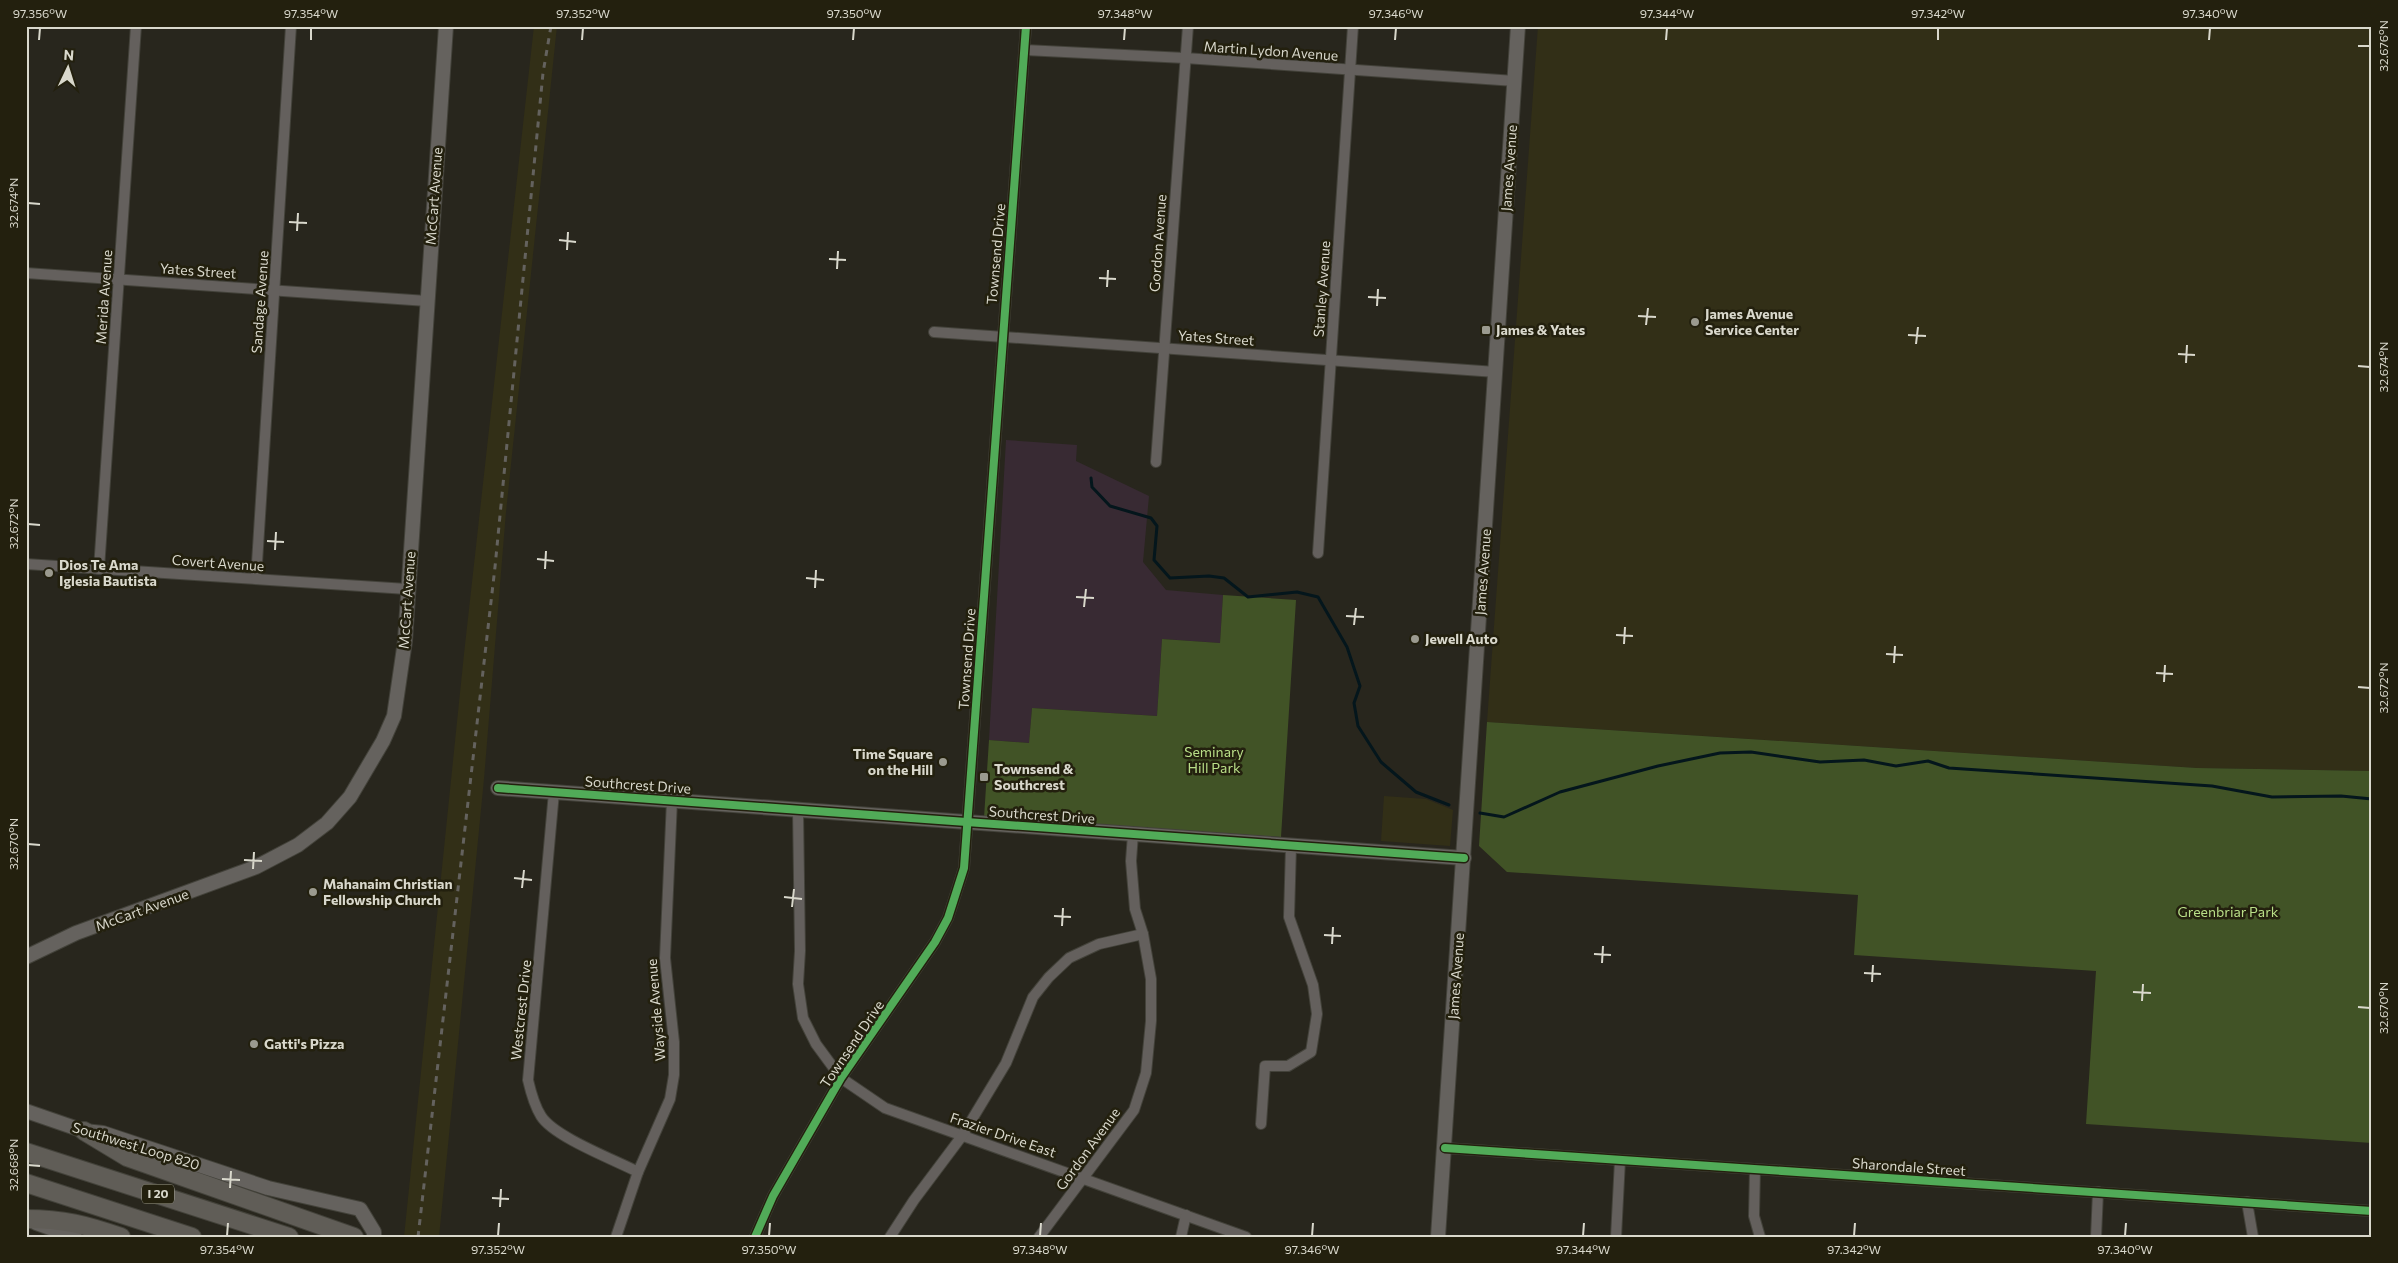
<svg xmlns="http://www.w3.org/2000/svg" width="2398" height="1263" font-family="Commissioner,sans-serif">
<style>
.built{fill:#322f17}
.education{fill:#382a33}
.green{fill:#415326}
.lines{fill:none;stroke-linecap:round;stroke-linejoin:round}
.stream{stroke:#04161c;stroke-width:3}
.street-casing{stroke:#43423a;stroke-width:12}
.secondary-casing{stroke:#43423a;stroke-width:16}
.highway-casing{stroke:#43423a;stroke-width:20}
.street{stroke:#64605d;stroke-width:10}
.secondary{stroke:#65625e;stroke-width:14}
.highway{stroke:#605d57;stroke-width:18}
.rail{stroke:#64625e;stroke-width:3;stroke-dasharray:6 6;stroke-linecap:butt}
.cycleway-casing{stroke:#23200e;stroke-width:11}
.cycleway{stroke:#51ab58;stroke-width:8}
.ticks{fill:none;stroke:#d9d8cc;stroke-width:2}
.poi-dot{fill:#9b9a8f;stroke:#23200e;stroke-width:2}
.labels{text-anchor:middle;stroke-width:5;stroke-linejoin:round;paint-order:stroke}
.shield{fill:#23200e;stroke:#a2a193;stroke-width:1}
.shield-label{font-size:12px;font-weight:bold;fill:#d9d8cc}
.street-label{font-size:14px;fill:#d9d8cc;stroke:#23200e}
.poi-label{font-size:14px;font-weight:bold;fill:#d9d8cc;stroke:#23200e;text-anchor:start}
.park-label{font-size:14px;fill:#b9df88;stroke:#23200e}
.neatline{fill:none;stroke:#d9d8cc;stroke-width:2}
.ticks-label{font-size:12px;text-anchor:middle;fill:#d9d8cc}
</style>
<rect width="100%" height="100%" fill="#28261d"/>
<g class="built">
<polygon points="534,26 557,26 506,512 484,779 439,1237 404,1237 464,654"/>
<polygon points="1538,26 2372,26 2372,771 2197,768 1487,722"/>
<polygon points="1384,796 1426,799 1453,810 1450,846 1381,841"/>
</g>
<polygon class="education" points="1006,440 1077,445 1076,461 1149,496 1143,562 1166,590 1223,595 1220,643 1162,639 1157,716 1032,708 1029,743 989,740"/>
<g class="green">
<polygon points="1223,595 1296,600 1281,837 984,818 989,740 1029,743 1032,708 1157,716 1162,639 1220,643"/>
<polygon points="1487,722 2197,768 2372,771 2372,1143 2086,1124 2096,971 1854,955 1858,895 1507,872 1479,846"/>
</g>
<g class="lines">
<g class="stream">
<polyline points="1091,478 1092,487 1110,506 1151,518 1157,526 1154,560 1170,578 1209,576 1224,578 1248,597 1297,592 1318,597 1347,647 1360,686 1354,703 1358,726 1381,762 1416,792 1449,805"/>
<polyline points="1480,813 1504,817 1560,792 1658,766 1720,753 1751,752 1820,762 1864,760 1896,766 1928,761 1949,768 2212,786 2272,797 2341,796 2372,799"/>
</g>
<defs>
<g id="street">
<polyline points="1025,50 1185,58 1515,81"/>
<polyline points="26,273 427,301"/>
<polyline points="934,332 1496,372"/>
<polyline points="1156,462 1188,26"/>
<polyline points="1318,553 1353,26"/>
<polyline points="26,564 407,589"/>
<polyline points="99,569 136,26"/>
<polyline points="256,579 291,26"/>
<path d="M554,792l-26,288c3,13 6,25 13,36 13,21 74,44 97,56"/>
<polyline points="798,810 800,951 798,984 803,1018 816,1044 841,1078 885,1108 1246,1237"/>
<polyline points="1261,1124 1265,1066 1288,1066 1311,1052 1317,1014 1313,985 1289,917 1291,846"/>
<polyline points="1445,1148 2372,1211"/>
<polyline points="1755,1169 1754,1216 1760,1237"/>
<polyline points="2247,1202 2253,1237"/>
<polyline points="616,1237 638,1172 670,1099 674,1075 674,1042 665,958 672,800"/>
<polyline points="755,1237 773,1196 841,1078 935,942 948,918 964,868 1026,26"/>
<polyline points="890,1237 914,1200 962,1136 1006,1063 1033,997 1049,977 1069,958 1099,944 1143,934"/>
<polyline points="1039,1237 1134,1110 1146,1073 1151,1021 1151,979 1143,934 1135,909 1131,861 1133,834"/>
<polyline points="1181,1237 1186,1215"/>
<polyline points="1616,1237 1620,1160"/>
<polyline points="2096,1237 2098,1192"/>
</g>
<g id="secondary">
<polyline points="498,788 1464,858"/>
<polyline points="26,957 76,933 256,867 298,845 327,823 350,797 383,741 394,716 405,641 446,26"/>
<polyline points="26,1111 84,1131 103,1133 268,1188 360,1209 374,1232 374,1237"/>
<polyline points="36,1223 75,1237"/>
<polyline points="1438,1237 1518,26"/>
</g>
<g id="highway">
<polyline points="84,1131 127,1157 354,1237"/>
<polyline points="26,1152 289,1237"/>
<polyline points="26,1183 192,1237"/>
<path d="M26,1219c38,0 60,6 95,18"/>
</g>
</defs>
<use href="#street" class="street-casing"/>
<use href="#secondary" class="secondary-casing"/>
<use href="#highway" class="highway-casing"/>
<use href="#street" class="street"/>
<use href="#secondary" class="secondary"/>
<use href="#highway" class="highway"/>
<polyline class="rail" points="418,1237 495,567 543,73 551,26"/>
<defs>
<g id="cycleway">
<polyline points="498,788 1464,858"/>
<polyline points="1445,1148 2372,1211"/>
<polyline points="755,1237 773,1196 841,1078 935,942 948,918 964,868 1026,26"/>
</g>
</defs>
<use href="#cycleway" class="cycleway-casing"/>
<use href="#cycleway" class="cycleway"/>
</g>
<path class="ticks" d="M39,40l1,-12M311,40v-12M582,40l1,-12M853,40l1,-12M1124,40l1,-12M1395,40l1,-12M1666,40l1,-12M1938,40v-12M2209,40l1,-12M2358,46h12M28,203l12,1M289,222l18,1M297,231l1,-18M559,240l17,2M567,250l1,-18M829,259l17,1M837,269l1,-18M1099,278l17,1M1107,287l1,-17M1368,297l18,1M1377,306l1,-17M1638,316l18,1M1646,325l2,-17M1908,335l18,1M1916,344l2,-17M2178,354l17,1M2186,363l1,-18M2358,366l12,1M28,524l12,1M267,541l17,1M275,550l1,-18M537,559l17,2M545,569l1,-18M806,578l18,2M815,588l1,-18M1076,597l18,1M1084,607l2,-18M1346,616l18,1M1354,625l2,-17M1616,635l17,1M1624,644l1,-17M1886,654l17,1M1894,663l1,-17M2156,673l17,1M2164,682l1,-17M2358,687l12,1M28,844l12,1M244,860l18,1M253,869l1,-17M514,878l18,2M522,888l2,-18M784,897l18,2M792,907l2,-18M1054,916l17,1M1062,926l1,-18M1324,935l17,1M1332,944l1,-17M1594,954l17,1M1602,963l1,-17M1864,973l17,1M1872,982l1,-17M2133,992l18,1M2142,1001l1,-17M2358,1007l12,1M28,1165l12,1M222,1179l18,1M230,1188l1,-17M492,1198l17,1M500,1207l1,-18M227,1236l1,-13M498,1236l1,-13M769,1236l1,-13M1040,1236l1,-13M1312,1236l1,-13M1583,1236l1,-13M1854,1236l1,-13M2125,1236l1,-13"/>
<g class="poi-dot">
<circle cx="1695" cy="322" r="5"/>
<rect x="1481" y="325" width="10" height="10" rx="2.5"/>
<circle cx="49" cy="573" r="5"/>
<circle cx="1415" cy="639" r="5"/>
<circle cx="943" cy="762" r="5"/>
<rect x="979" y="772" width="10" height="10" rx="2.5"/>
<circle cx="313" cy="892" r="5"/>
<circle cx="254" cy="1044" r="5"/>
</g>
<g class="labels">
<rect class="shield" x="142" y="1184.5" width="32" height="19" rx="4"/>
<g class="shield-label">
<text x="158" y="1198">I 20</text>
</g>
<g class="street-label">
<text transform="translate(1271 51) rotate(4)" y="5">Martin Lydon Avenue</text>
<text transform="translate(1509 168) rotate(-86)" y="5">James Avenue</text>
<text transform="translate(434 196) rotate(-86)" y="5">McCart Avenue</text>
<text transform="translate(1158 243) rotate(-86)" y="5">Gordon Avenue</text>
<text transform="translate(996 254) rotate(-85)" y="5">Townsend Drive</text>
<text transform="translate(198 271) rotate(4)" y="5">Yates Street</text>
<text transform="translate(1322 289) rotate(-86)" y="5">Stanley Avenue</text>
<text transform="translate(104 297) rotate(-86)" y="5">Merida Avenue</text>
<text transform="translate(260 302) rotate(-86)" y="5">Sandage Avenue</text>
<text transform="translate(1216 338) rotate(4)" y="5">Yates Street</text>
<text transform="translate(218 563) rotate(4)" y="5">Covert Avenue</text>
<text transform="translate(1483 572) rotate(-86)" y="5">James Avenue</text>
<text transform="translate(407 600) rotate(-86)" y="5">McCart Avenue</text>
<text transform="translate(967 659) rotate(-86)" y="5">Townsend Drive</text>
<text transform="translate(638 785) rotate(4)" y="5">Southcrest Drive</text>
<text transform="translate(1042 815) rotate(4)" y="5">Southcrest Drive</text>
<text transform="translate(142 910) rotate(-20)" y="5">McCart Avenue</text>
<text transform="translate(1456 976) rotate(-86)" y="5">James Avenue</text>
<text transform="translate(521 1010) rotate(-84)" y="5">Westcrest Drive</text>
<text transform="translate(656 1010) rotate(-95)" y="5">Wayside Avenue</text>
<text transform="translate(852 1044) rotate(-56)" y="5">Townsend Drive</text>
<text transform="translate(1003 1135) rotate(19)" y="5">Frazier Drive East</text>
<text transform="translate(136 1146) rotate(17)" y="5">Southwest Loop 820</text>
<text transform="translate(1088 1149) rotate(-54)" y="5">Gordon Avenue</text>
<text transform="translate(1909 1167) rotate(4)" y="5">Sharondale Street</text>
</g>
<g class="poi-label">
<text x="1705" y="319">James Avenue<tspan x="1705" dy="16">Service Center</tspan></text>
<text x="1496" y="335">James &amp; Yates</text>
<text x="59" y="570">Dios Te Ama<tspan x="59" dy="16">Iglesia Bautista</tspan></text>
<text x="1425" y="644">Jewell Auto</text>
<text x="933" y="759" text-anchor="end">Time Square<tspan x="933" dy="16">on the Hill</tspan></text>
<text x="994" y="774">Townsend &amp;<tspan x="994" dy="16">Southcrest</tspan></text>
<text x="323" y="889">Mahanaim Christian<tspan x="323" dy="16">Fellowship Church</tspan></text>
<text x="264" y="1049">Gatti's Pizza</text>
</g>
<g class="park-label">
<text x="1214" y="757">Seminary<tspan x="1214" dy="16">Hill Park</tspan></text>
<text x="2228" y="917">Greenbriar Park</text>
</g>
</g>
<rect width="2398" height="1263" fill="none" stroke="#23200e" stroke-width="55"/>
<g transform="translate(68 68) rotate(4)" stroke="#23200e" stroke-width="4" paint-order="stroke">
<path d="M0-4L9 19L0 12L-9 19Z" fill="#d9d8cc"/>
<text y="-8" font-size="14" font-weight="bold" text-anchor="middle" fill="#d9d8cc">N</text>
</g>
<rect x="28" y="28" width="2342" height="1208" class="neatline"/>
<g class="ticks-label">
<text x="40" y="18">97.356°W</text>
<text x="311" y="18">97.354°W</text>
<text x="583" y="18">97.352°W</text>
<text x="854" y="18">97.350°W</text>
<text x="1125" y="18">97.348°W</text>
<text x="1396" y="18">97.346°W</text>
<text x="1667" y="18">97.344°W</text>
<text x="1938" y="18">97.342°W</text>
<text x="2210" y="18">97.340°W</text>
<text transform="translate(2384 46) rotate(-90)" y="4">32.676°N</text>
<text transform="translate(14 203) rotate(-90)" y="4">32.674°N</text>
<text transform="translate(2384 367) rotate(-90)" y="4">32.674°N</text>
<text transform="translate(14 524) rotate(-90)" y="4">32.672°N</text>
<text transform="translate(2384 688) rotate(-90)" y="4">32.672°N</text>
<text transform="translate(14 844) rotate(-90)" y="4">32.670°N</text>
<text transform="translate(2384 1008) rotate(-90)" y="4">32.670°N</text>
<text transform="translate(14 1165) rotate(-90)" y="4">32.668°N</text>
<text x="227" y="1254">97.354°W</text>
<text x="498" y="1254">97.352°W</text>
<text x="769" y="1254">97.350°W</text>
<text x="1040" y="1254">97.348°W</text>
<text x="1312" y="1254">97.346°W</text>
<text x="1583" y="1254">97.344°W</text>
<text x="1854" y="1254">97.342°W</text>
<text x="2125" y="1254">97.340°W</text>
</g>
</svg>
